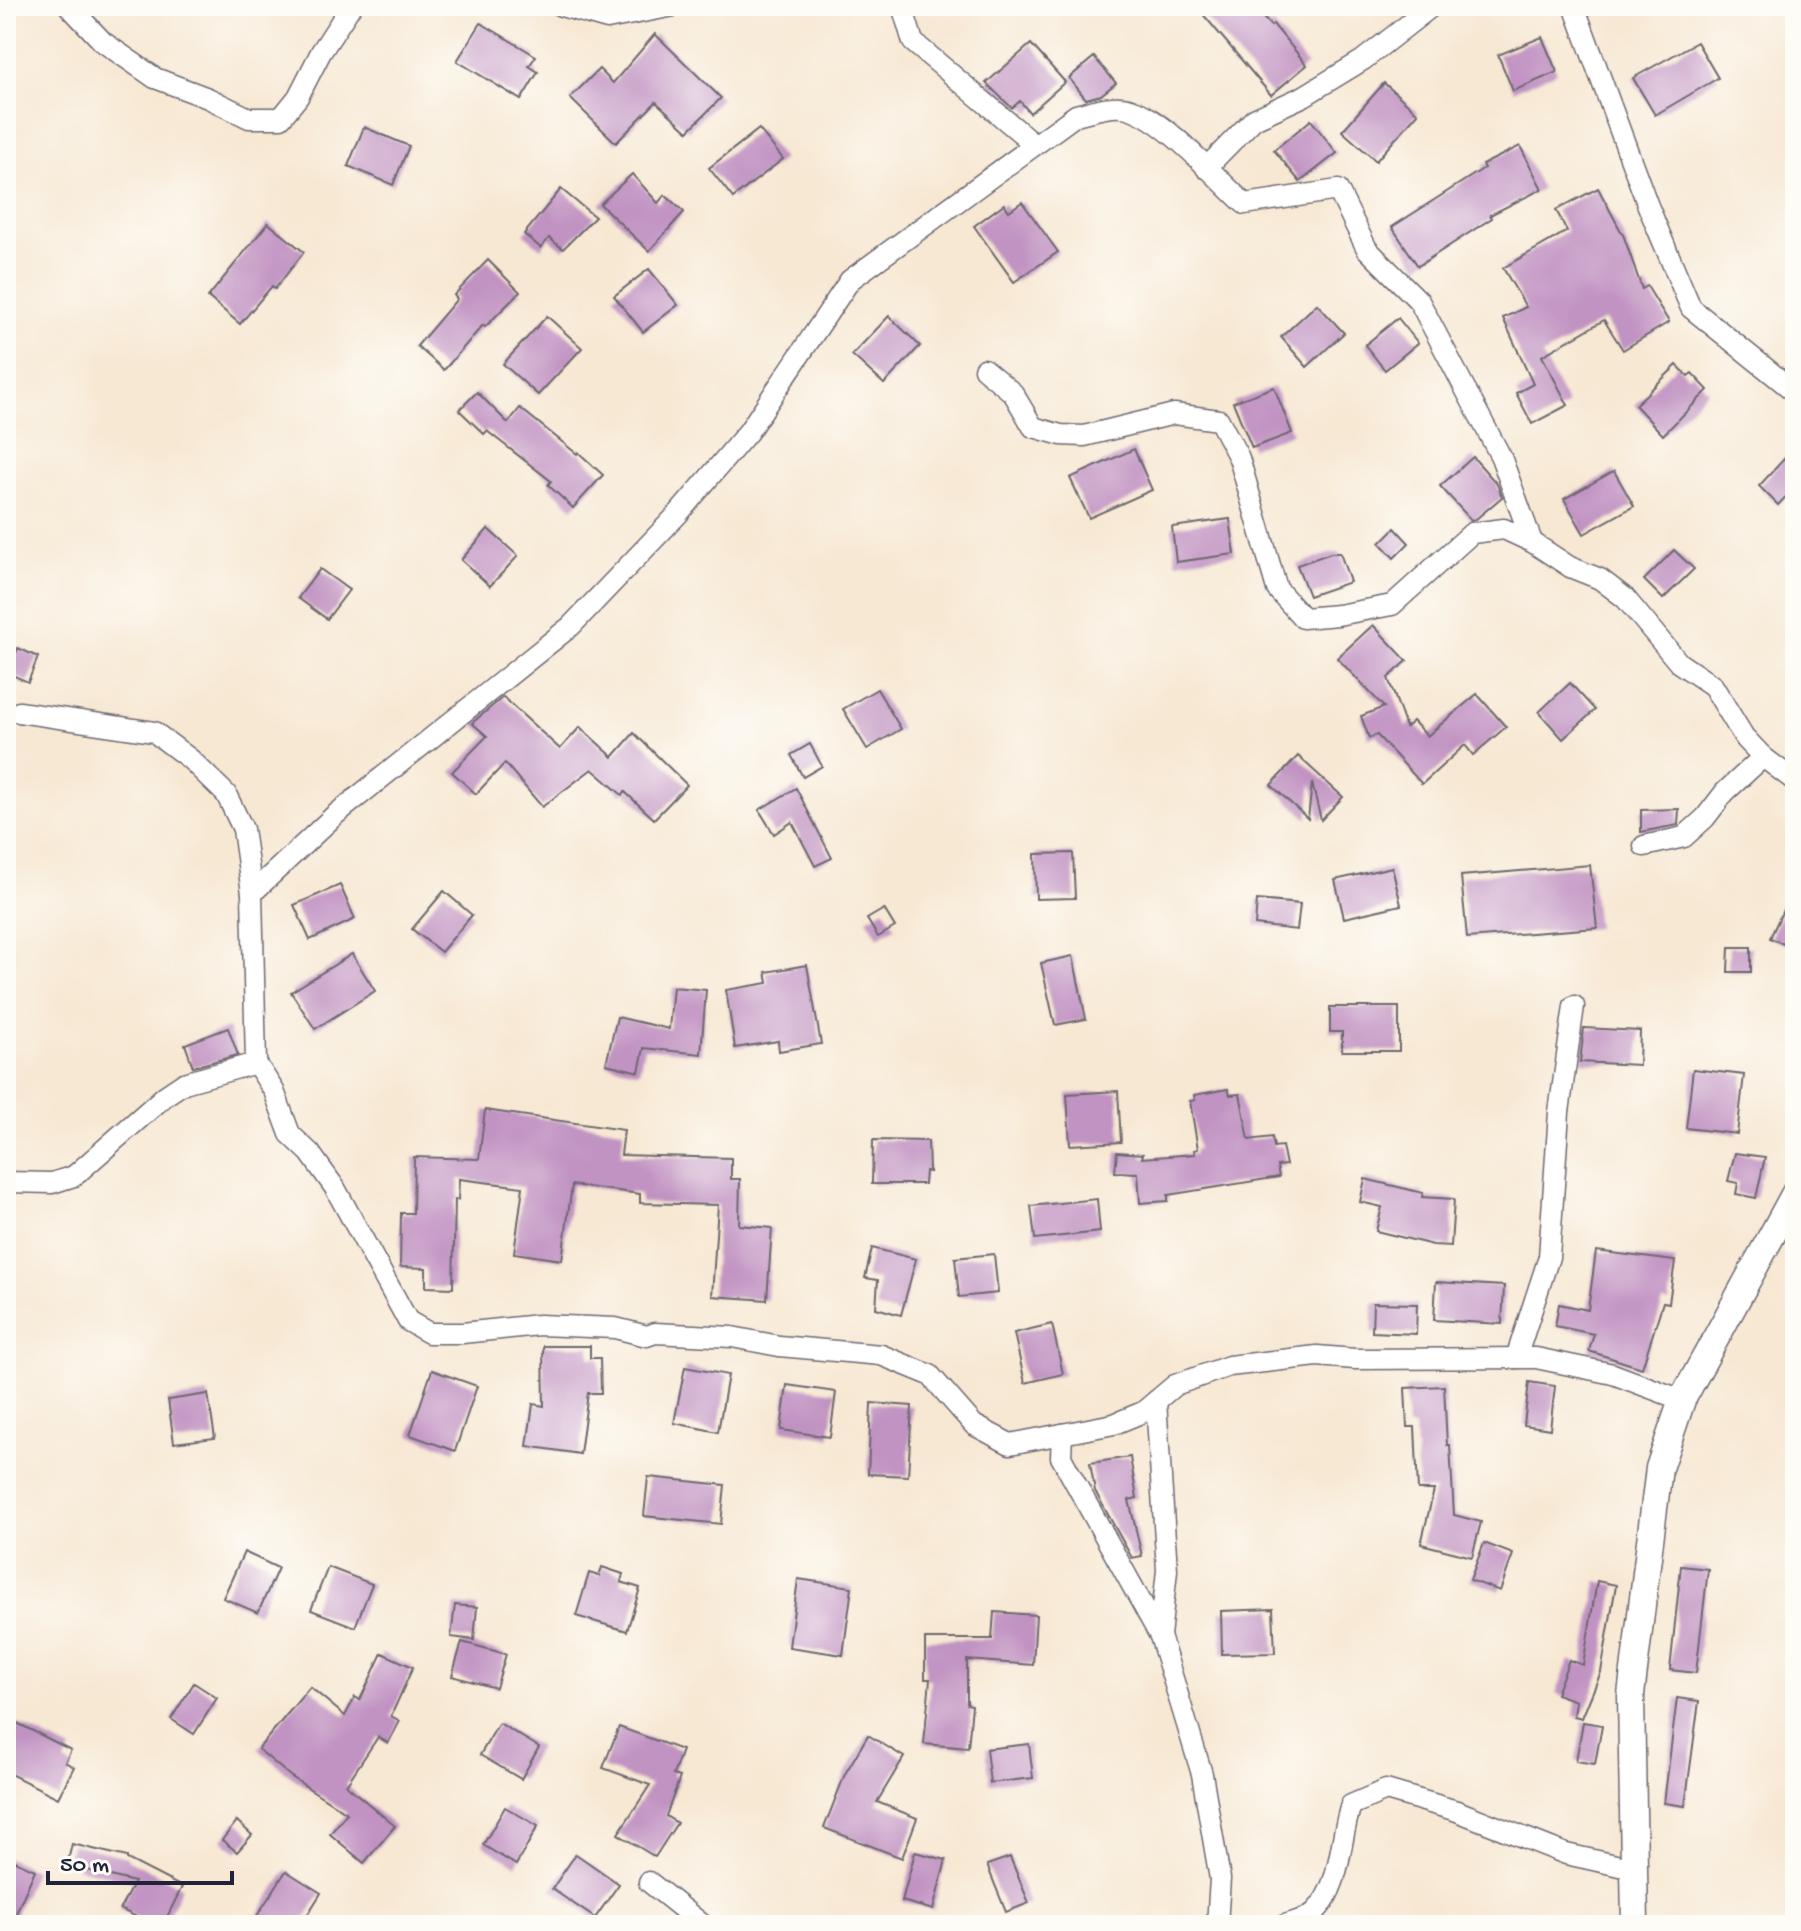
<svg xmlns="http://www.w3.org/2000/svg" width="1801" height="1931" font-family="'Gochi Hand',sans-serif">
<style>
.building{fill:#c193c2}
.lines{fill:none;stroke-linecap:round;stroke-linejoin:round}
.minor-casing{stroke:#6d6770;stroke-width:23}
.tertiary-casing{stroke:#6d6770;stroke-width:29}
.minor{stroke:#fff;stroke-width:20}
.tertiary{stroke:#fff;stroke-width:26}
</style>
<rect width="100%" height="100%" fill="#fdfcf7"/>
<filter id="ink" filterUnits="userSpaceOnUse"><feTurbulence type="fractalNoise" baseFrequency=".0125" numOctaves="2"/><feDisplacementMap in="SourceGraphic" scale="16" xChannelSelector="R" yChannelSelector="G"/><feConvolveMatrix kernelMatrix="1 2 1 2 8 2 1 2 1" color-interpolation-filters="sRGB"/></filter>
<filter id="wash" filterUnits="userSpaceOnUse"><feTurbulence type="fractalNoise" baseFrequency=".006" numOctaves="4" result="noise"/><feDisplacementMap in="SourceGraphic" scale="32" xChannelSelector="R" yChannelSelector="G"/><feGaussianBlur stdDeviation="1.8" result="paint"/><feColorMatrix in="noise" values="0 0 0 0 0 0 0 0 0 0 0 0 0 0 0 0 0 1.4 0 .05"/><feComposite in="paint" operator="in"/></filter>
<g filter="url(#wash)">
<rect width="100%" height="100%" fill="#f7e8d3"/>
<g id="blocks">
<g class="building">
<polygon points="1196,6 1252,6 1271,26 1273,24 1307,65 1271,95"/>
<polygon points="481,23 536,56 529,66 538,72 521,100 457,61"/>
<polygon points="655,34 721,98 688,131 656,102 616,143 570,98 599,69 613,83"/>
<polygon points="1542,37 1557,72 1513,91 1498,55"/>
<polygon points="1697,42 1718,78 1655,115 1633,78"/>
<polygon points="1031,44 1065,82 1030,113 1020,101 1012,108 986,83"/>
<polygon points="1094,57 1116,83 1101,95 1086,99 1069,78"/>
<polygon points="1384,83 1418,113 1376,161 1342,131"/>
<polygon points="1311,120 1337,153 1300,182 1274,150"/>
<polygon points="364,127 409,146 393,185 348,166"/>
<polygon points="759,129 783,159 733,198 709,168"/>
<polygon points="1520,146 1542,189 1490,215 1492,218 1418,266 1392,227 1484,168 1482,165"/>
<polygon points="632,174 658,203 665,195 684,212 649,251 600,204"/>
<polygon points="1598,188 1624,237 1642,289 1647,286 1669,322 1623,350 1604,320 1542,356 1568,405 1532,424 1516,393 1533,384 1503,318 1526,307 1503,268 1567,231 1556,210"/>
<polygon points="561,189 595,217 563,249 549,238 541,248 524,234"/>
<polygon points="1022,202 1058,252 1014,282 974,226 1004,204 1009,211"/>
<polygon points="268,223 304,252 275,289 272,286 240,324 208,297"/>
<polygon points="488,260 520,292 485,327 483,325 444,370 417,346 457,299 454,295"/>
<polygon points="649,269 678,305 643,332 614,296"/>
<polygon points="1317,304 1344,333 1307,367 1281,337"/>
<polygon points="547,316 582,348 538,395 503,364"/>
<polygon points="889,316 920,346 884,384 852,355"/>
<polygon points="1398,318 1418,343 1385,370 1365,345"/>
<polygon points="1677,365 1688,376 1692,373 1708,390 1663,435 1635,405"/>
<polygon points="1274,387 1292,433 1252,448 1233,402"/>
<polygon points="477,392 508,423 520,408 577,454 578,452 603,475 573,508 548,485 551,481 487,431 484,434 459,410"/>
<polygon points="1795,447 1795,487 1778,505 1759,486"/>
<polygon points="1134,449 1152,490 1089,518 1070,478"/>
<polygon points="1473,457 1497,484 1502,497 1476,519 1471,520 1440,486"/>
<polygon points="1614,471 1634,506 1584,534 1564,499"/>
<polygon points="1230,519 1235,554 1176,562 1172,527"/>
<polygon points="1395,528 1409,543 1394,558 1380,543"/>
<polygon points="488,529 518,556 490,586 461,560"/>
<polygon points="1674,550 1694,569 1663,599 1644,580"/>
<polygon points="1331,553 1340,553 1350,582 1309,596 1297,565"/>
<polygon points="320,569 349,590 327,619 298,598"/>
<polygon points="1373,625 1407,661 1388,678 1406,727 1413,721 1427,736 1477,694 1506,727 1473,755 1465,745 1422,784 1377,735 1369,738 1361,716 1384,707 1337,658"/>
<polygon points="18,648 38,657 28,682 7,673"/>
<polygon points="1570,683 1595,710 1563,739 1539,712"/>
<polygon points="877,689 901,729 867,749 843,709"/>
<polygon points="503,697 560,749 580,727 613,757 634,733 687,785 654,819 625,792 622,795 592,769 542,807 505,763 476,794 452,772 487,736 472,723"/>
<polygon points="810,744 822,766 803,777 791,755"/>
<polygon points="1298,756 1343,797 1321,820 1312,783 1308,819 1271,785"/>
<polygon points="796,788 832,858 815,866 792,822 774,834 759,810"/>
<polygon points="1679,809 1678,825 1641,832 1641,810"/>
<polygon points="1073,853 1075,898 1036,899 1035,854"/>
<polygon points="1590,865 1597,928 1467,938 1461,876"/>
<polygon points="1392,867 1401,905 1344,918 1335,880"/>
<polygon points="1795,884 1795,949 1770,938"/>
<polygon points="340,885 355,919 310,940 294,905"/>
<polygon points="444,891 472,915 441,952 412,929"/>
<polygon points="1257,900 1300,904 1297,930 1255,925"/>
<polygon points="884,909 895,927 878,937 867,919"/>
<polygon points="1729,947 1751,947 1751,972 1728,972"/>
<polygon points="352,954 375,991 315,1029 291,992"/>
<polygon points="1073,956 1086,1019 1055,1025 1041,963"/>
<polygon points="807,965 821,1044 779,1051 778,1041 735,1048 726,990 768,983 766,972"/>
<polygon points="673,987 706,990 701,1054 644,1048 639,1072 606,1064 617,1017 669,1029"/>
<polygon points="1330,1007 1399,1007 1399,1051 1342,1051 1342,1032 1330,1032"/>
<polygon points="228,1028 238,1055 193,1067 185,1044"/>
<polygon points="1584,1028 1640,1031 1639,1065 1580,1062"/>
<polygon points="1693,1069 1744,1075 1737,1134 1686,1128"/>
<polygon points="1228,1089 1230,1095 1240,1094 1249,1140 1272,1137 1274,1147 1282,1146 1286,1165 1277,1166 1279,1177 1168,1195 1168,1201 1140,1203 1138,1173 1115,1172 1117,1152 1143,1154 1142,1158 1195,1154 1194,1150 1198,1149 1190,1101 1195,1100 1194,1095"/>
<polygon points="1118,1091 1121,1142 1070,1145 1067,1094"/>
<polygon points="485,1110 624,1130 621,1155 731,1158 731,1179 740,1179 739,1225 772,1228 767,1300 712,1296 718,1205 640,1203 640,1194 572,1185 562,1260 514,1253 523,1187 459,1179 458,1200 455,1200 453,1288 426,1287 426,1268 400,1267 401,1213 413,1213 414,1157 479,1159"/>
<polygon points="873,1140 928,1141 929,1172 925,1171 924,1184 872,1184"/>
<polygon points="1735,1153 1765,1157 1756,1198 1736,1194 1738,1183 1728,1181"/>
<polygon points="1365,1179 1423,1193 1422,1197 1454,1199 1451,1246 1433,1245 1376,1231 1382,1207 1360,1202"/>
<polygon points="1097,1199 1100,1232 1035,1239 1031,1206"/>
<polygon points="872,1248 916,1259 901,1315 876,1308 878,1280 865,1278"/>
<polygon points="1596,1251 1675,1261 1669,1303 1663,1302 1642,1368 1589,1351 1594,1334 1555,1326 1559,1304 1588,1310"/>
<polygon points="994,1254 998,1293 959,1297 955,1258"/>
<polygon points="1436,1282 1504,1286 1502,1324 1434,1320"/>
<polygon points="1373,1303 1417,1304 1416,1334 1372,1332"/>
<polygon points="1052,1324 1063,1374 1025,1383 1014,1333"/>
<polygon points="543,1346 590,1346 590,1358 600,1358 601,1393 588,1393 580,1454 527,1446 533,1404 544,1406"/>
<polygon points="685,1367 728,1375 718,1432 674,1423"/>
<polygon points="432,1370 477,1386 455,1451 410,1435"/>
<polygon points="1529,1382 1555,1386 1550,1429 1524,1425"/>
<polygon points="787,1385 836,1392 830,1437 781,1430"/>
<polygon points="1444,1386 1447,1445 1450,1445 1454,1515 1481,1522 1472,1557 1421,1544 1434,1490 1418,1490 1415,1427 1407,1427 1405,1388"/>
<polygon points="208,1394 215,1438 174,1443 168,1400"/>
<polygon points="871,1403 912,1406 908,1476 868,1474"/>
<polygon points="1130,1457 1137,1498 1129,1500 1142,1556 1132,1558 1095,1491 1090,1463"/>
<polygon points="648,1477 725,1485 721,1524 644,1516"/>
<polygon points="1484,1543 1513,1554 1500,1591 1470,1580"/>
<polygon points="244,1552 278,1568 258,1613 223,1598"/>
<polygon points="1681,1566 1708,1569 1696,1673 1670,1670"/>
<polygon points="328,1567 372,1584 355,1627 311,1610"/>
<polygon points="602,1567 623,1574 621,1582 640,1588 627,1631 576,1616 589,1573 599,1576"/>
<polygon points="798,1579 852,1587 843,1655 789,1647"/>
<polygon points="1597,1581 1616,1585 1601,1672 1582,1718 1574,1716 1576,1701 1556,1694 1569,1660 1583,1665"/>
<polygon points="455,1605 477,1607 474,1640 451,1637"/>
<polygon points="1273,1609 1275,1653 1222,1654 1221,1611"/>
<polygon points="994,1612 1036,1615 1033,1665 967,1660 967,1704 972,1705 968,1748 924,1744 930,1679 925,1679 925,1639 992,1639"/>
<polygon points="462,1642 506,1654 496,1688 452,1676"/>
<polygon points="382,1653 413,1667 391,1716 400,1721 388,1743 378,1737 346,1785 395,1826 364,1863 330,1834 347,1813 290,1776 258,1749 310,1687 345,1716 355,1697 360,1700"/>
<polygon points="194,1683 217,1698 194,1734 171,1719"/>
<polygon points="1677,1698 1699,1701 1685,1806 1664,1803"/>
<polygon points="1583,1722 1602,1725 1595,1764 1576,1761"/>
<polygon points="17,1723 71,1750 65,1762 74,1767 58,1798 6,1772 6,1746"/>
<polygon points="499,1723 539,1747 521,1779 480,1755"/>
<polygon points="619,1727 682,1750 673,1775 680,1777 666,1816 677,1823 655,1857 618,1834 650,1785 603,1768"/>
<polygon points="868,1735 904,1757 877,1802 917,1818 902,1858 824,1828 845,1774"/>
<polygon points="1029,1744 1033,1778 990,1783 986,1749"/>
<polygon points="505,1807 538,1826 516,1865 483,1845"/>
<polygon points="237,1821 252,1835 237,1852 222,1840"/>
<polygon points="72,1844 127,1857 127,1859 182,1887 163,1925 153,1925 120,1909 134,1882 67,1865"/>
<polygon points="915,1852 946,1860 933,1910 902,1901"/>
<polygon points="576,1854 619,1884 595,1918 552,1889"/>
<polygon points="6,1857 35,1870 11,1925 6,1925"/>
<polygon points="1010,1857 1029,1903 1006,1912 987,1865"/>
<polygon points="286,1871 321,1893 301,1925 251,1925"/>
</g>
</g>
</g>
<g filter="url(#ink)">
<use href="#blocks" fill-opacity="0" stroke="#6d6770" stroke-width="2"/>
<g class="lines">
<defs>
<g id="minor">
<polyline points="69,6 103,42 155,78 208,98 249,118 281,118 298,97 321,52 351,6"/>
<polyline points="561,6 607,19 674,6"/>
<polyline points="902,6 913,42 1034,144"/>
<polyline points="1574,6 1648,206 1691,308 1795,392"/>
<polyline points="1206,168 1254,119 1304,96 1363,60 1432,6"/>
<polyline points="984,369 1013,393 1033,427 1061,435 1084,436 1174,414 1219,420 1239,458 1277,589 1303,618 1338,615 1392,605 1472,533 1504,529 1532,542 1570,567 1600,579 1625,598 1679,663 1713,686 1744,737 1763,757 1795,781"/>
<polyline points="19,712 154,732 190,759 226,794 243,829 252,893 256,1063 274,1091 290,1134 310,1153 335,1188 408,1321 429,1333 462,1333 539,1325 615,1328 647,1336 655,1333 732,1337 779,1346 881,1355 930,1375 974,1425 1010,1444 1114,1424 1143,1412 1175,1385 1229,1366 1317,1356 1355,1359 1536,1358 1613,1374 1682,1400"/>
<polyline points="1644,846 1684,837 1705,818 1725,792 1763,757"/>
<path d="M252,893l83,-78 236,-189 107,-112 70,-82 102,-152 226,-165c16,-4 38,-12 55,-6 37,13 84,68 114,95l93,-14 29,59 52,52 82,156 31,85"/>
<polyline points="6,1182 52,1183 74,1176 166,1095 184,1083 256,1063"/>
<polyline points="1516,1358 1549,1257 1559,1112 1574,1006"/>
<polyline points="1156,1401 1167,1570 1160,1636"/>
<polyline points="1062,1434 1061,1457 1160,1636 1202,1774 1220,1879 1217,1925"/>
<polyline points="649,1882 703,1925"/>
<path d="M1285,1925c9,-3 23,-6 30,-13 27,-27 24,-72 36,-107l35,-15 71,21 109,43 68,15"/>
</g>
<polyline id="tertiary" points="1635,1925 1631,1695 1659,1468 1682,1400 1795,1193"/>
</defs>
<use href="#minor" class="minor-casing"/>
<use href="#tertiary" class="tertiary-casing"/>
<use href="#minor" class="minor"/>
<use href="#tertiary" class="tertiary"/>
</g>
</g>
<rect width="1801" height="1931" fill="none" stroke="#fdfcf7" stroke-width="32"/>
<path d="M48 1871v12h184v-12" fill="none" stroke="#22223b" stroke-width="4"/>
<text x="60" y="1871" font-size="24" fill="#22223b" stroke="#fdfcf7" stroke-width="6" paint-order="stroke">50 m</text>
</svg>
